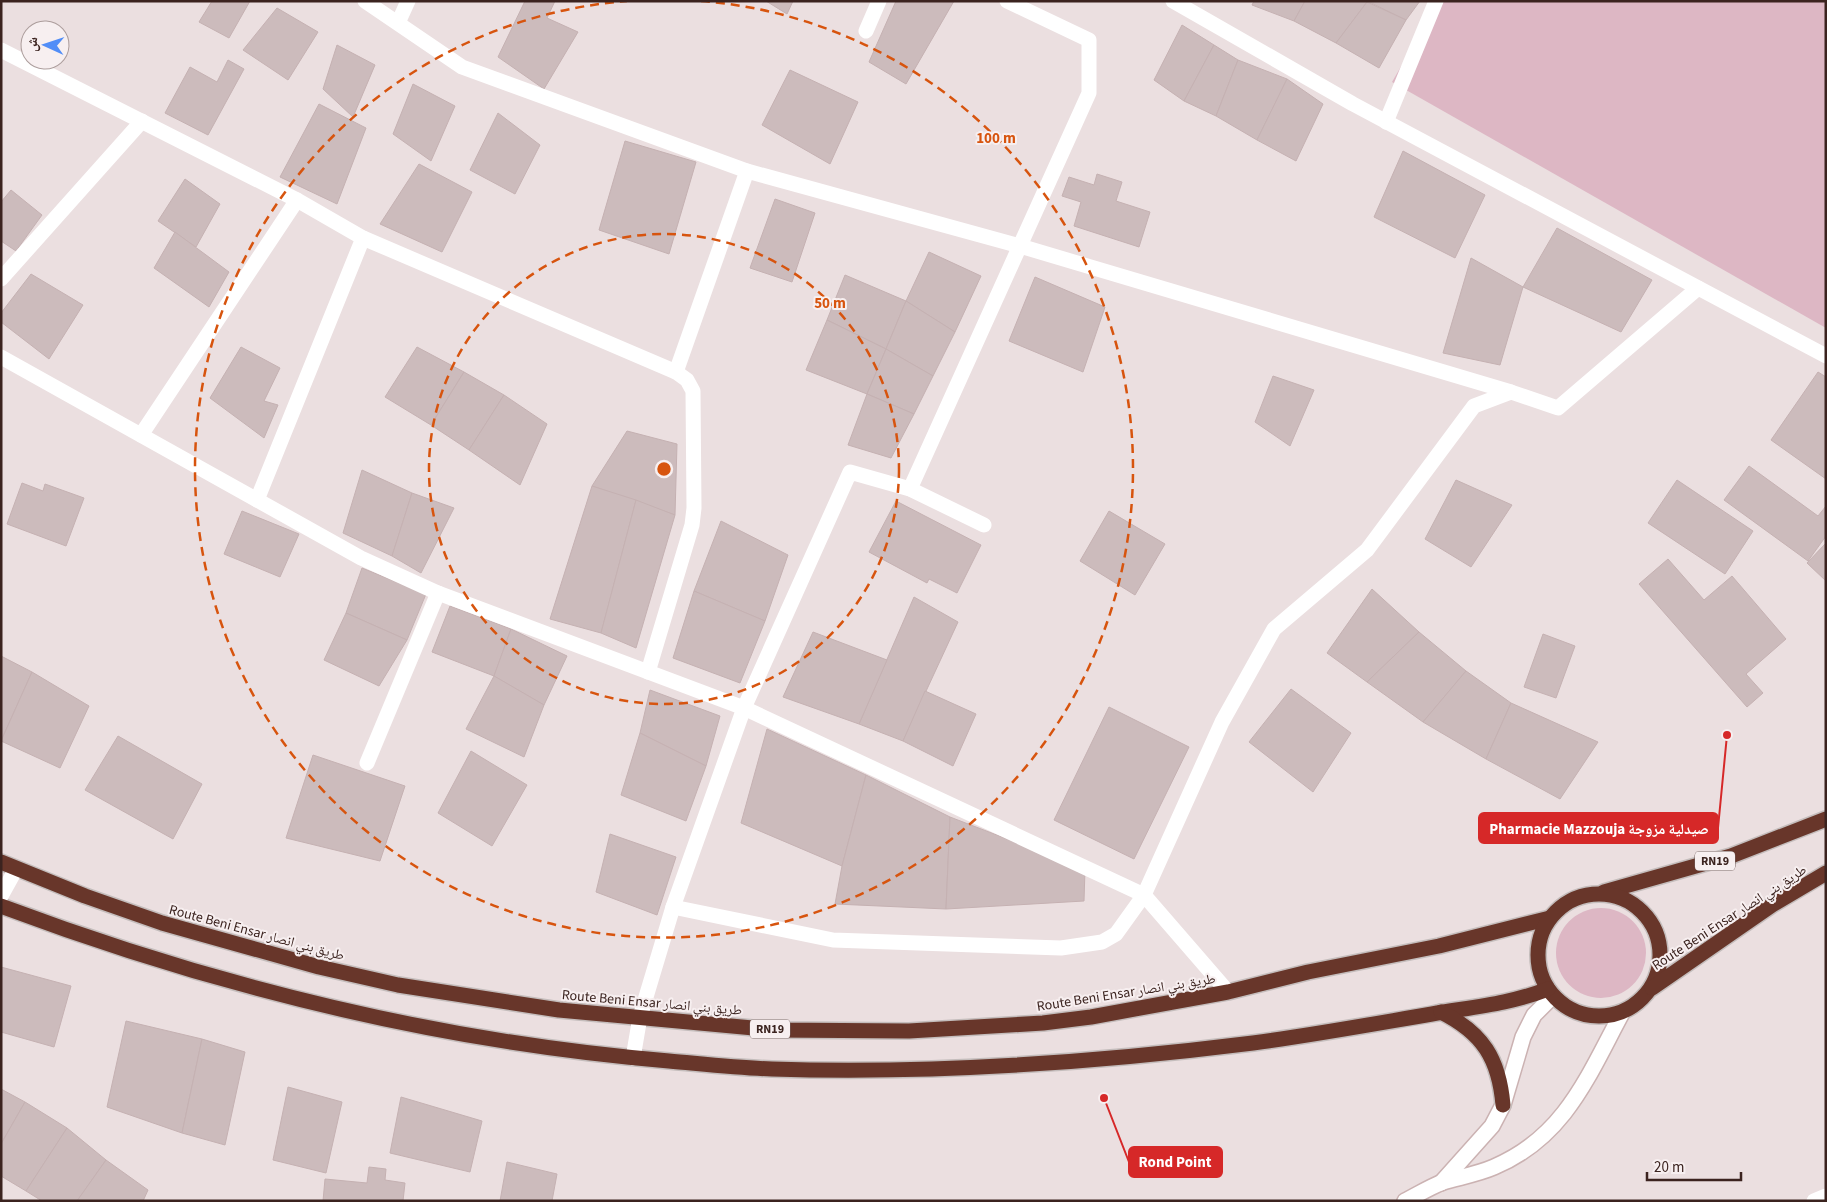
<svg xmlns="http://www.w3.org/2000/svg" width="1827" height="1202" font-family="'Source Sans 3','Noto Naskh Arabic',sans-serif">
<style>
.green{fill:#ddb7c4}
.building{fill:#ccbbbc;stroke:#c5b1b2}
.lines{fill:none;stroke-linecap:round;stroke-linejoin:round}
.secondary-casing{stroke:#cbb2b2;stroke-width:18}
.highway-casing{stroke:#c4bdbc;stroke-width:18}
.lane{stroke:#fff;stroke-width:15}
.street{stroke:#fff;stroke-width:15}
.secondary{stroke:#fff;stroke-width:15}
.highway{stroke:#68362a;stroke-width:15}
.ring{fill:none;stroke:#d7540e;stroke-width:2.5;stroke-dasharray:9 6}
.labels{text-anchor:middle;stroke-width:4;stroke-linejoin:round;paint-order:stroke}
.shield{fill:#f7eff0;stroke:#73605e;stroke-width:1}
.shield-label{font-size:12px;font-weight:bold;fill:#3b231f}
.street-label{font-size:14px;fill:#3b231f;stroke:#f7eff0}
.centre{fill:#d7540e;stroke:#f7eff0;stroke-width:2.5}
.ring-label{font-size:15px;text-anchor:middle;font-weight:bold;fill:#d7540e;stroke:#f7eff0;stroke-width:4;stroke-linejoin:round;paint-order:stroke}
.leader{fill:none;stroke:#d62828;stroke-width:2}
.callout-dot{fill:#d62828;stroke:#f7eff0;stroke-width:2}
.callout{fill:#d62828;stroke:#d62828;stroke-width:2}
.callout-label{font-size:15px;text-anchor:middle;font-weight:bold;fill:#fff}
</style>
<rect width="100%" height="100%" fill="#ebdfe0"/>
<g class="green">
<polygon points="1439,1 1826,1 1826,328 1392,82"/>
<circle cx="1601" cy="953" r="45"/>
</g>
<g class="building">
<polygon points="212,1 250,1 229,38 199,22"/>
<polygon points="525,1 555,1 547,18 578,32 544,89 498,57"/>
<polygon points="766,1 793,1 787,14"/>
<polygon points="896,1 954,1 906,84 869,62"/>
<polygon points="1254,1 1305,1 1294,21 1252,5"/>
<polygon points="1305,1 1366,1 1367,2 1336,43 1294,21"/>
<polygon points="1367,1 1420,1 1406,20"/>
<polygon points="1367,2 1406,20 1379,68 1336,43"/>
<polygon points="277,8 318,32 288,80 243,50"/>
<polygon points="1182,25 1214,45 1184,101 1154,80"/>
<polygon points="337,45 375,65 353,117 323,89"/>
<polygon points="1214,45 1238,60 1216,116 1184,101"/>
<polygon points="228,60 244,69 208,135 165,113 190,67 217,82"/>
<polygon points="1238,60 1287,79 1257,140 1216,116"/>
<polygon points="790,70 858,102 830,164 762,125"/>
<polygon points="1287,79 1323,104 1296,161 1257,140"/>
<polygon points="413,84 455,106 431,161 393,134"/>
<polygon points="319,104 366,128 337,204 280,177"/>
<polygon points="498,113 540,145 515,194 470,170"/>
<polygon points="625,141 696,162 669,254 599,230"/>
<polygon points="1403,151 1485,195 1455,258 1374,217"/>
<polygon points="419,164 472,192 442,252 380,224"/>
<polygon points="1097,174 1122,182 1116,201 1150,212 1139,247 1074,226 1081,202 1062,196 1069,177 1094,185"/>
<polygon points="185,179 220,204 196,247 158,221"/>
<polygon points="11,190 42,215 16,251 1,241 1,202"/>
<polygon points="775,199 815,213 792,282 750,268"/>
<polygon points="1557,228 1652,280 1621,332 1523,287"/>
<polygon points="175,232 229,272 209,307 154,268"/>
<polygon points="929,252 981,276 955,332 906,301"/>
<polygon points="1471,258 1523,287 1500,365 1443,353"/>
<polygon points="31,274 83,305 49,359 1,322 1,313"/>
<polygon points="845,275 906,301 886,349 827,320"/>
<polygon points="1035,277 1105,307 1083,372 1009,341"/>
<polygon points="906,301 955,332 933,376 886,349"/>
<polygon points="827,320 886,349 867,394 806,370"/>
<polygon points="241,347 280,368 264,401 278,405 264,438 210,398"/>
<polygon points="417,347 464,372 431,425 385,397"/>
<polygon points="886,349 933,376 914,414 867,394"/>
<polygon points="464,372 504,395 469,450 431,425"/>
<polygon points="1818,372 1826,377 1826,479 1771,440"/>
<polygon points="1273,376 1314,390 1290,446 1255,422"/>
<polygon points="867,394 914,414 891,458 848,445"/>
<polygon points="504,395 547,424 520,485 469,450"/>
<polygon points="627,431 677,444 675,515 592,486"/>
<polygon points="1749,466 1818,516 1826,506 1826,536 1808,561 1724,500"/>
<polygon points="362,470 412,493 392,556 343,533"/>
<polygon points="1456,480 1512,505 1471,567 1425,539"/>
<polygon points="1677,480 1753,531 1725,574 1648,523"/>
<polygon points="22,483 43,491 45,484 84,498 66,546 7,524"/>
<polygon points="592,486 636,500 601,633 550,619"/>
<polygon points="412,493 454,508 421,573 392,556"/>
<polygon points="636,500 675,515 636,648 601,633"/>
<polygon points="896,501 981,545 957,593 929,579 927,583 869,552"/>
<polygon points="242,511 299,534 280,577 224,554"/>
<polygon points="1109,511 1165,544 1135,595 1080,561"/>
<polygon points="721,521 788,555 765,621 694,591"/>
<polygon points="1826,543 1826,581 1807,563"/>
<polygon points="1668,559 1704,600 1732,576 1786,639 1746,674 1763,693 1747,707 1639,584"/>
<polygon points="362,568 426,594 407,640 346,613"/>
<polygon points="1372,589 1419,632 1367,682 1327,653"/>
<polygon points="694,591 765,621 740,683 673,658"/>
<polygon points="914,597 958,622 903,741 859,724"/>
<polygon points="450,606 511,629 494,676 432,652"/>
<polygon points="346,613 407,640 379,686 324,660"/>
<polygon points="511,629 567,656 544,705 494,676"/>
<polygon points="813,632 887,660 859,724 783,697"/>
<polygon points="1419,632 1466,671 1423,722 1367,682"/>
<polygon points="1543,634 1575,646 1556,698 1524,687"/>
<polygon points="1,656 32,672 1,741"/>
<polygon points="1466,671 1511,703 1486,759 1423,722"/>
<polygon points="32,672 89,706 60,768 1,741"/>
<polygon points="494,676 544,705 524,757 466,729"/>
<polygon points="1291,689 1351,733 1313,792 1249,742"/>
<polygon points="650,690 720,716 706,766 640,733"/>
<polygon points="925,691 976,714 953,766 903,741"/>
<polygon points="1511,703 1598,742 1560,799 1486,759"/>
<polygon points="1109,707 1189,747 1134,859 1054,820"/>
<polygon points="767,729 866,775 842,866 741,823"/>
<polygon points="640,733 706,766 686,821 621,795"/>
<polygon points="118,736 202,784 173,839 85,790"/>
<polygon points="471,751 527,785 492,846 438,813"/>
<polygon points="313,755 405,786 380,861 286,838"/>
<polygon points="866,775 950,817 946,909 835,904 842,866"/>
<polygon points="950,817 1085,869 1084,901 946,909"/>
<polygon points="610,834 676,857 657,915 596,892"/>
<polygon points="1,967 71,986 54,1047 1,1032"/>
<polygon points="126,1021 202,1039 182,1133 107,1107"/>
<polygon points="202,1039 245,1052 225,1145 182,1133"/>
<polygon points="288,1087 342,1102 326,1173 273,1160"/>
<polygon points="1,1089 25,1102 1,1144"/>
<polygon points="401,1097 482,1121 470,1172 390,1153"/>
<polygon points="25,1102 67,1128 26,1191 1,1176 1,1144"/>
<polygon points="67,1128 106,1160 77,1201 42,1201 26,1191"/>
<polygon points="106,1160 148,1190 143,1201 77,1201"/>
<polygon points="507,1162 557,1174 552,1201 500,1201"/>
<polygon points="369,1167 386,1169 385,1180 405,1183 403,1201 323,1201 325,1179 367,1183"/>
</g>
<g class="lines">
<defs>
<g id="secondary">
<polyline points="1441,1183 1492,1126 1503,1105 1523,1037 1534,1015 1553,996"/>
<path d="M1405,1201c12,-6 25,-14 38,-19 17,-5 35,-8 51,-15 71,-30 94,-91 128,-154"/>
</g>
<g id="highway">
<polyline points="1,862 85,896 162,923 319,967 398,985 559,1010 774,1030 909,1031 1043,1023 1091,1017 1228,992 1308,972 1439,946 1550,918"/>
<polyline points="1604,892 1731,856 1826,819"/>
<circle cx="1599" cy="955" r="61"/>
<path d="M1,906c216,81 438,136 668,155 34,3 68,7 103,8 160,5 321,-6 481,-26 60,-8 120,-19 179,-29 40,-7 78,-10 116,-25"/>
<polyline points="1652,988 1772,905 1826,873"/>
<path d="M1441,1012c42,21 58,47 62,93"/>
</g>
</defs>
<use href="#secondary" class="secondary-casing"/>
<use href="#highway" class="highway-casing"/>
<g class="lane">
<polyline points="367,763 438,593"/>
<polyline points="673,907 833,940 1061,948 1102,942 1116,934 1144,895"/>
</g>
<g class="street">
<polyline points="365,1 462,67 747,171 1020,246 1511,392 1558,408 1698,288"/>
<polyline points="1173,1 1353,104 1826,356"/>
<polyline points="398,23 408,1"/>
<polyline points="866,31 879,1"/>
<polyline points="1,50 297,200 363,238 676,372 687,380 693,391 694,508 692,525 648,672"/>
<polyline points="1386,122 1436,1"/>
<polyline points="1,279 142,121"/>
<polyline points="1,357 361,558 438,593 744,708 1144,895 1228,992"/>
<polyline points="676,372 747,171"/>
<polyline points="141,435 297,200"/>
<polyline points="910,489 1089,93 1089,40 1007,1"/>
<polyline points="257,500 363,238"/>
<polyline points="1144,895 1222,722 1274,629 1367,550 1474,406 1511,392"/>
<polyline points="1,896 16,869"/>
<polyline points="633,1058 640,1017 673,907 744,708 850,472 910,489 984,525"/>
<polyline points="1814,1201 1826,1196"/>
</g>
<use href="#secondary" class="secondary"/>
<use href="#highway" class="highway"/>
</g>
<g class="ring">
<circle cx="664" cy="469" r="235"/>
<path d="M701 1A469 469 0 1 1 627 1"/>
</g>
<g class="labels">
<g class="shield">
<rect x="1695" y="851.5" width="40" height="19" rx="4"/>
<rect x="750" y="1019.5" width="40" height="19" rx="4"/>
</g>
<g class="shield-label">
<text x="1715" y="865">RN19</text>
<text x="770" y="1033">RN19</text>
</g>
<g class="street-label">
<text transform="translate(1729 917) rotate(-33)" y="5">Route Beni Ensar طريق بني انصار</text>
<text transform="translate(257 932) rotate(15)" y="5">Route Beni Ensar طريق بني انصار</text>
<text transform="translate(1126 992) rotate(-9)" y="5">Route Beni Ensar طريق بني انصار</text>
<text transform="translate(652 1002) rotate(5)" y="5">Route Beni Ensar طريق بني انصار</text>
</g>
</g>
<circle cx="664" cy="469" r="8" class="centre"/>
<g class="ring-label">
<text x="996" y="143">100 m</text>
<text x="830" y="308">50 m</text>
</g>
<path class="leader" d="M1727 735L1718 828M1104 1098L1129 1162"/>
<g class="callout-dot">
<circle cx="1727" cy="735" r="5"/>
<circle cx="1104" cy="1098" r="5"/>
</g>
<g class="callout">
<rect x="1479" y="813" width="239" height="30" rx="5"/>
<rect x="1129" y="1147" width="93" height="30" rx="5"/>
</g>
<g class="callout-label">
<text x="1599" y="834">Pharmacie Mazzouja صيدلية مزوجة</text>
<text x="1175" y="1167">Rond Point</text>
</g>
<rect width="1827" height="1202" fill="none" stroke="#3b231f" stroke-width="5"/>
<g transform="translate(45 45) rotate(273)"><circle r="24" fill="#f7eff0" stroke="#ac9d9c"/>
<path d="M0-4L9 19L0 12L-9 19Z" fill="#518df7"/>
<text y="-8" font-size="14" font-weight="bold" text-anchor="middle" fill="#3b231f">ش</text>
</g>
<path d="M1647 1172v8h94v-8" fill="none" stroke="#3b231f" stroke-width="2.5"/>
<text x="1654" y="1172" font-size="15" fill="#3b231f" stroke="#f7eff0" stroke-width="4" paint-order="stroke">20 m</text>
</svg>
